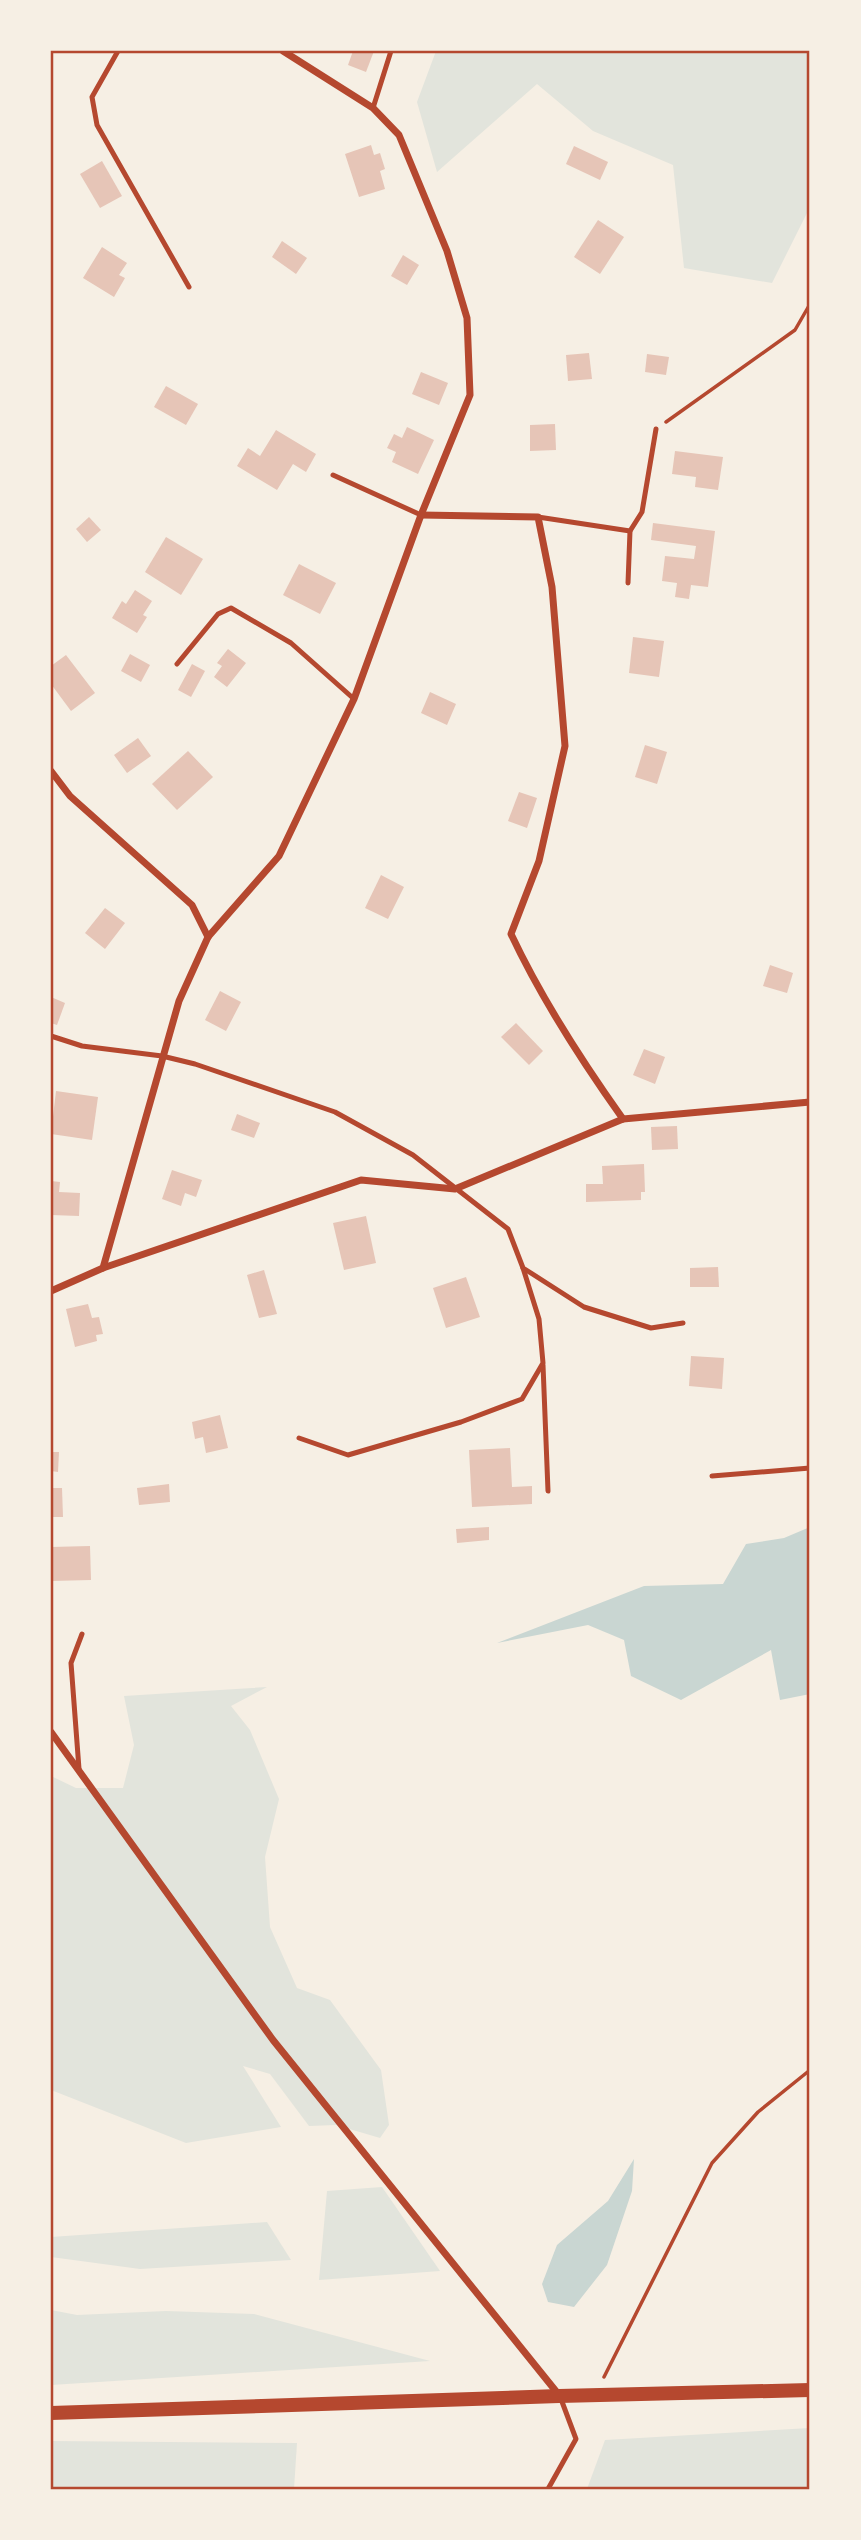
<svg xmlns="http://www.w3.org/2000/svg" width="861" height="2540" font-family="Manrope,sans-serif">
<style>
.green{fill:#e2e4dc}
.water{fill:#c9d6d2}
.building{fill:#e6c5b7}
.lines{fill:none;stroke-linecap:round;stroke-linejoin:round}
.path{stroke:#b5482f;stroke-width:3.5}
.service{stroke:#b5482f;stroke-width:5}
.minor{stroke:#b5482f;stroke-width:7}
.secondary{stroke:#b5482f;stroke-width:14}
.neatline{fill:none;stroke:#b5482f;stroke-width:2.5}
</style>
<rect width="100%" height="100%" fill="#f6efe4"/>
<g class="green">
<polygon points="436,51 810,51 810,207 772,283 684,268 673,165 593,131 537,84 437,172 417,102"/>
<polygon points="267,1687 231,1706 250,1730 279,1799 265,1857 270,1927 297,1988 330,2000 381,2070 389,2125 380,2138 336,2125 309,2126 270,2074 243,2066 281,2127 186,2143 51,2090 51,1776 76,1788 123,1788 134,1745 124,1696"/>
<polygon points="382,2187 440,2271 319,2280 327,2191"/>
<polygon points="267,2222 291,2260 140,2269 51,2257 51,2237"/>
<polygon points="51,2310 77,2315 166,2311 254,2314 430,2361 51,2385"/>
<polygon points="810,2428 810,2489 587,2489 605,2440"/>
<polygon points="51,2441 297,2443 294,2489 51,2489"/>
</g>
<g class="water">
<polygon points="810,1527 810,1694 780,1700 771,1650 681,1700 631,1676 624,1640 588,1625 497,1643 644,1586 723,1584 746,1544 784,1538"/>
<polygon points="634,2159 632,2191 607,2265 574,2307 548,2302 542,2284 557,2245 608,2201"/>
</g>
<g class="building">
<polygon points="353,51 374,51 366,72 348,65"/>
<polygon points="371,145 374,155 380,153 385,169 380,171 385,189 359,197 345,154"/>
<polygon points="574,146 608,162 600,180 566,164"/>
<polygon points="102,161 122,196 100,208 80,174"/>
<polygon points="598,220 624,237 600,274 574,257"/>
<polygon points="282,241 307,258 296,274 272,257"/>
<polygon points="102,247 127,263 119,275 125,278 114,297 83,278"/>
<polygon points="403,255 419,265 407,285 391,276"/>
<polygon points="589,353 592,379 568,381 566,355"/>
<polygon points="647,354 669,357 666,375 645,372"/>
<polygon points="421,372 448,383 439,405 412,394"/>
<polygon points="166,386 198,404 186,425 154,407"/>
<polygon points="555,424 556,450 530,451 530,425"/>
<polygon points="407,427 434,440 418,474 392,462 396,452 387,448 394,434 402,438"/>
<polygon points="276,430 316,454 306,472 293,464 277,490 237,466 248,448 260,456"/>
<polygon points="675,451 723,457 718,490 695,487 696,477 672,474"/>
<polygon points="89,517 101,530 87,542 76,529"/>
<polygon points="653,523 715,531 708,587 691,585 689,599 675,597 677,583 662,581 665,556 694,559 696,546 651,540"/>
<polygon points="166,537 203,559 181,595 145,572"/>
<polygon points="299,564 336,583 320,614 283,595"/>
<polygon points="135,590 152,601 143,615 147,617 137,633 112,618 122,601 126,604"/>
<polygon points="633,637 664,641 659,677 629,673"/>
<polygon points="228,649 246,663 227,687 214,677 222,666 217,663"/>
<polygon points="130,654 150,665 141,682 121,671"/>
<polygon points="66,655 95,693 71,711 51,684 51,666"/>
<polygon points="192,664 205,671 191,697 178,690"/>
<polygon points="430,692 456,704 447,725 421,713"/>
<polygon points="138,738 151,756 127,773 114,755"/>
<polygon points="645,745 667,752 657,784 635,777"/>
<polygon points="188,751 213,777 177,810 152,784"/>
<polygon points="519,792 537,798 527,828 508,821"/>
<polygon points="381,875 404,887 388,919 365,908"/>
<polygon points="105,908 125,923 105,949 85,933"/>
<polygon points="770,965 793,973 787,993 763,986"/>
<polygon points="220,991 241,1002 226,1031 205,1020"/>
<polygon points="51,997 65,1003 57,1025 51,1023"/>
<polygon points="516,1023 543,1051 529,1065 501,1037"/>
<polygon points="644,1049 665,1057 655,1084 633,1075"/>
<polygon points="56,1091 98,1097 92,1140 51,1134"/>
<polygon points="237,1114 260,1123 254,1138 231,1130"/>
<polygon points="677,1126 678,1149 652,1150 651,1127"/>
<polygon points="644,1164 645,1192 641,1192 641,1200 586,1202 586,1184 603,1184 602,1166"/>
<polygon points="172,1170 202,1180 196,1197 185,1193 181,1206 162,1199"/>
<polygon points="51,1181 60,1182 59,1192 80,1193 79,1216 51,1215"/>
<polygon points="366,1216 376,1263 344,1270 333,1223"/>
<polygon points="718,1267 719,1287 690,1287 690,1268"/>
<polygon points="264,1270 277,1314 259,1318 247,1275"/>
<polygon points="466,1277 480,1317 446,1328 433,1288"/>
<polygon points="88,1304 92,1318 99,1317 103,1334 96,1335 97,1341 75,1347 66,1309"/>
<polygon points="691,1356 724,1358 722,1389 689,1386"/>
<polygon points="220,1415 228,1448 206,1453 203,1437 195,1439 192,1422"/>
<polygon points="510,1448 512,1487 532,1486 532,1504 472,1507 469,1450"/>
<polygon points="51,1452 59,1452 58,1472 51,1471"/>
<polygon points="169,1484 170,1502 139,1505 137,1488"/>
<polygon points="51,1488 62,1488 63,1517 51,1517"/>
<polygon points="489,1527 489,1540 457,1543 456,1529"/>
<polygon points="90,1546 91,1580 51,1581 51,1547"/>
</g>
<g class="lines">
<g class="path">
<polyline points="666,422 795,330 810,304"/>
<polyline points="604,2377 712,2163 758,2112 810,2070"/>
</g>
<g class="service">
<polyline points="118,51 92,97 97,125 189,287"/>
<polyline points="373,108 391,51"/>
<polyline points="333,475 421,515"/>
<polyline points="538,517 630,531"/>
<polyline points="628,583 630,531 642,512 656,429"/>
<polyline points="177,664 218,614 231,608 291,643 354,699"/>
<polyline points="51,1036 82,1046 162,1056 195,1064 335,1112 413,1155 508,1229 523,1268 584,1307 651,1328 683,1323"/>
<polyline points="543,1365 548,1491"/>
<polyline points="299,1438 348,1455 461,1422 522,1399 543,1363 539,1319 523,1268"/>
<polyline points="712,1476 810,1468"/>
<polyline points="79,1769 71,1663 82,1634"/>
<polyline points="548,2489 576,2439 561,2399"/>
</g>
<g class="minor">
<path d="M421,515l117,2 14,70 13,159 -26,115 -28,73c31,66 70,126 112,185"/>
<polyline points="51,771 70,796 192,905 208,937"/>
<polyline points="103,1268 361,1180 455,1189 623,1119 810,1102"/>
<polyline points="51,1291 103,1268 179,1001 208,937 279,856 354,699 421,515 470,395 467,318 447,251 399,135 373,108 283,51"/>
<polyline points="51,1732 273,2040 559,2395"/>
</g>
<polyline class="secondary" points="51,2413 559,2396 810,2390"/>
</g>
<rect width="861" height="2540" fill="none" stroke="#f6efe4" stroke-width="105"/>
<rect x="52" y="52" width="756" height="2436" class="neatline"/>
</svg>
